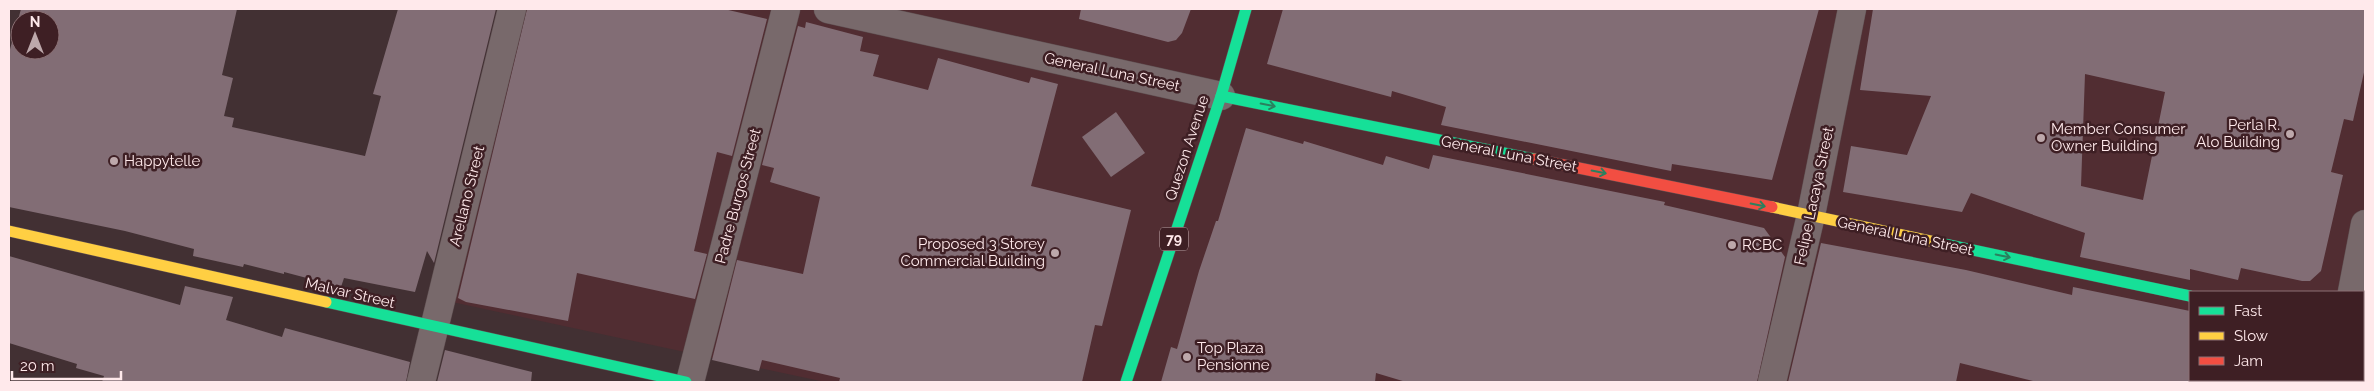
<svg xmlns="http://www.w3.org/2000/svg" width="2374" height="391" font-family="Raleway,sans-serif">
<style>
.built{fill:#512d32;fill-rule:evenodd}
.building{fill:#826d75;fill-rule:evenodd}
.lines{fill:none;stroke-linecap:round;stroke-linejoin:round}
.street-casing{stroke:#5f4f51;stroke-width:29}
.fast-casing{stroke:#5f4f51;stroke-width:12}
.slow-casing{stroke:#5f4f51;stroke-width:12}
.jam-casing{stroke:#5f4f51;stroke-width:12}
.street{stroke:#78696b;stroke-width:28}
.fast{stroke:#16e098;stroke-width:11}
.slow{stroke:#ffcf43;stroke-width:11}
.jam{stroke:#f24e42;stroke-width:11}
.oneway{stroke:#2a805e}
.poi-dot{fill:#bda8ab;stroke:#3e1f24;stroke-width:2}
.labels{text-anchor:middle;stroke-width:5;stroke-linejoin:round;paint-order:stroke}
.shield{fill:#3e1f24;stroke:#c5acaf;stroke-width:1}
.shield-label{font-size:14px;font-weight:bold;fill:#ffe9eb}
.street-label{font-size:15px;fill:#ffe9eb;stroke:#3e1f24}
.poi-label{font-size:15px;fill:#ffe9eb;stroke:#3e1f24;text-anchor:start}
</style>
<rect width="100%" height="100%" fill="#423033"/>
<path class="built" d="M526,9h1839v373h-1540l-373,-80zM2190,292h173v88h-173z"/>
<g class="building">
<path d="M21,9h216l-15,66 11,3 -9,38 10,2 -2,9 133,29 16,-60 -8,-2 25,-85h98l-62,254 -7,-12 -12,41 -71,-14 -3,9 -57,-15v2l-40,-10 -1,3 -50,-11 1,-7 -69,-18 -116,-24v-154zM20,20h30v30h-30z"/>
<polygon points="527,9 724,9 767,19 732,156 717,152 694,251 707,254 695,299 577,273 568,321 466,302 458,298"/>
<polygon points="1081,9 1191,9 1182,33 1176,40 1168,42 1079,19"/>
<polygon points="1283,9 1819,9 1772,180 1672,164 1671,171 1441,125 1446,107 1392,91 1391,97 1267,64"/>
<path d="M1873,9h492v59l-12,53 -9,-2 -13,53 12,3 -22,96 -11,10h-8l-61,-13 -3,12 -48,-11v11l-110,-23 5,-24 -114,-40 -9,19 -119,-20 8,-46 56,9 24,-59 -71,-6zM2085,74l80,18 -22,108 -62,-14z"/>
<polygon points="806,22 863,37 860,51 879,55 873,76 928,90 938,58 1029,83 1031,77 1058,84 1031,186 1131,210 1102,326 1095,325 1082,382 839,382 840,378 762,360 759,371 712,360 737,260 803,274 820,197 770,182 774,168 762,165 798,26 805,28"/>
<polygon points="1116,112 1145,153 1111,177 1082,137"/>
<polygon points="1246,128 1303,144 1304,141 1383,165 1386,156 1429,169 1433,155 1665,202 1664,205 1764,228 1785,257 1757,382 1406,382 1376,373 1375,382 1161,382 1171,347 1177,349 1199,271 1216,221 1218,221"/>
<polygon points="1821,243 1966,270 2072,295 2073,287 2190,311 2190,382 2037,382 1960,363 1956,382 1788,382"/>
<polygon points="9,256 180,305 185,286 233,297 226,320 282,337 285,328 410,362 406,382 102,382 104,376 76,368 77,364 9,343"/>
<polygon points="445,350 532,372 531,382 437,382"/>
</g>
<g class="lines">
<defs>
<g id="street">
<polyline points="828,9 1221,96"/>
<polyline points="2352,292 2365,224"/>
<polyline points="421,382 512,9"/>
<polyline points="690,382 786,9"/>
<polyline points="1772,382 1811,215 1852,9"/>
<polyline points="2332,382 2332,380"/>
</g>
<g id="fast">
<polyline points="1221,96 1534,159"/>
<polyline points="1935,242 2190,296"/>
<polyline points="326,302 686,382"/>
<polyline points="2363,333 2365,334"/>
<polyline points="1126,382 1221,96 1246,9"/>
</g>
<g id="slow">
<polyline points="1772,207 1935,242"/>
<polyline points="9,231 326,302"/>
</g>
<polyline id="jam" points="1534,159 1772,207"/>
</defs>
<use href="#street" class="street-casing"/>
<use href="#fast" class="fast-casing"/>
<use href="#slow" class="slow-casing"/>
<use href="#jam" class="jam-casing"/>
<use href="#street" class="street"/>
<use href="#fast" class="fast"/>
<use href="#slow" class="slow"/>
<use href="#jam" class="jam"/>
</g>
<defs><path id="oneway-shaft" d="M-6 0H5M1.5-3L5.5 0L1.5 3" fill="none" stroke-width="1.6" stroke-linecap="round" stroke-linejoin="round" transform="scale(1.25)"/></defs>
<g class="oneway">
<use href="#oneway-shaft" transform="translate(1268 105) rotate(11)"/>
<use href="#oneway-shaft" transform="translate(1599 172) rotate(11)"/>
<use href="#oneway-shaft" transform="translate(1758 205) rotate(11)"/>
<use href="#oneway-shaft" transform="translate(2003 256) rotate(12)"/>
</g>
<g class="poi-dot">
<circle cx="2290" cy="134" r="5"/>
<circle cx="2041" cy="138" r="5"/>
<circle cx="114" cy="161" r="5"/>
<circle cx="1732" cy="245" r="5"/>
<circle cx="1055" cy="253" r="5"/>
<circle cx="1187" cy="357" r="5"/>
</g>
<g class="labels">
<rect class="shield" x="1160" y="227.5" width="28" height="23" rx="4"/>
<g class="shield-label">
<text x="1174" y="244">79</text>
</g>
<g class="street-label">
<text transform="translate(1112 72) rotate(12)" y="5">General Luna Street</text>
<text transform="translate(1187 148) rotate(-72)" y="5">Quezon Avenue</text>
<text transform="translate(1509 154) rotate(11)" y="5">General Luna Street</text>
<text transform="translate(467 196) rotate(-76)" y="5">Arellano Street</text>
<text transform="translate(738 196) rotate(-75)" y="5">Padre Burgos Street</text>
<text transform="translate(1814 196) rotate(-78)" y="5">Felipe Lacaya Street</text>
<text transform="translate(1905 236) rotate(12)" y="5">General Luna Street</text>
<text transform="translate(350 293) rotate(13)" y="5">Malvar Street</text>
</g>
<g class="poi-label">
<text x="2280" y="130" text-anchor="end">Perla R.<tspan x="2280" dy="17">Alo Building</tspan></text>
<text x="2051" y="134">Member Consumer<tspan x="2051" dy="17">Owner Building</tspan></text>
<text x="124" y="166">Happytelle</text>
<text x="1045" y="249" text-anchor="end">Proposed 3 Storey<tspan x="1045" dy="17">Commercial Building</tspan></text>
<text x="1742" y="250">RCBC</text>
<text x="1197" y="353">Top Plaza<tspan x="1197" dy="17">Pensionne</tspan></text>
</g>
</g>
<rect width="2374" height="391" fill="none" stroke="#ffe9eb" stroke-width="20"/>
<rect x="2189" y="291" width="175" height="90" fill="#3e1f24" stroke="#8b7074"/>
<rect x="2199" y="307" width="25" height="8" fill="#16e098" stroke="#8b7074"/>
<text x="2234" y="316" font-size="15" fill="#ffe9eb">Fast</text>
<rect x="2199" y="332" width="25" height="8" fill="#ffcf43" stroke="#8b7074"/>
<text x="2234" y="341" font-size="15" fill="#ffe9eb">Slow</text>
<rect x="2199" y="357" width="25" height="8" fill="#f24e42" stroke="#8b7074"/>
<text x="2234" y="366" font-size="15" fill="#ffe9eb">Jam</text>
<g transform="translate(35 35)"><circle r="24" fill="#3e1f24" stroke="#8b7074"/>
<path d="M0-4L9 19L0 12L-9 19Z" fill="#bda8ab"/>
<text y="-8" font-size="14" font-weight="bold" text-anchor="middle" fill="#ffe9eb">N</text>
</g>
<path d="M12 371v8h109v-8" fill="none" stroke="#ffe9eb" stroke-width="2.5"/>
<text x="20" y="371" font-size="15" fill="#ffe9eb" stroke="#3e1f24" stroke-width="4" paint-order="stroke">20 m</text>
</svg>
